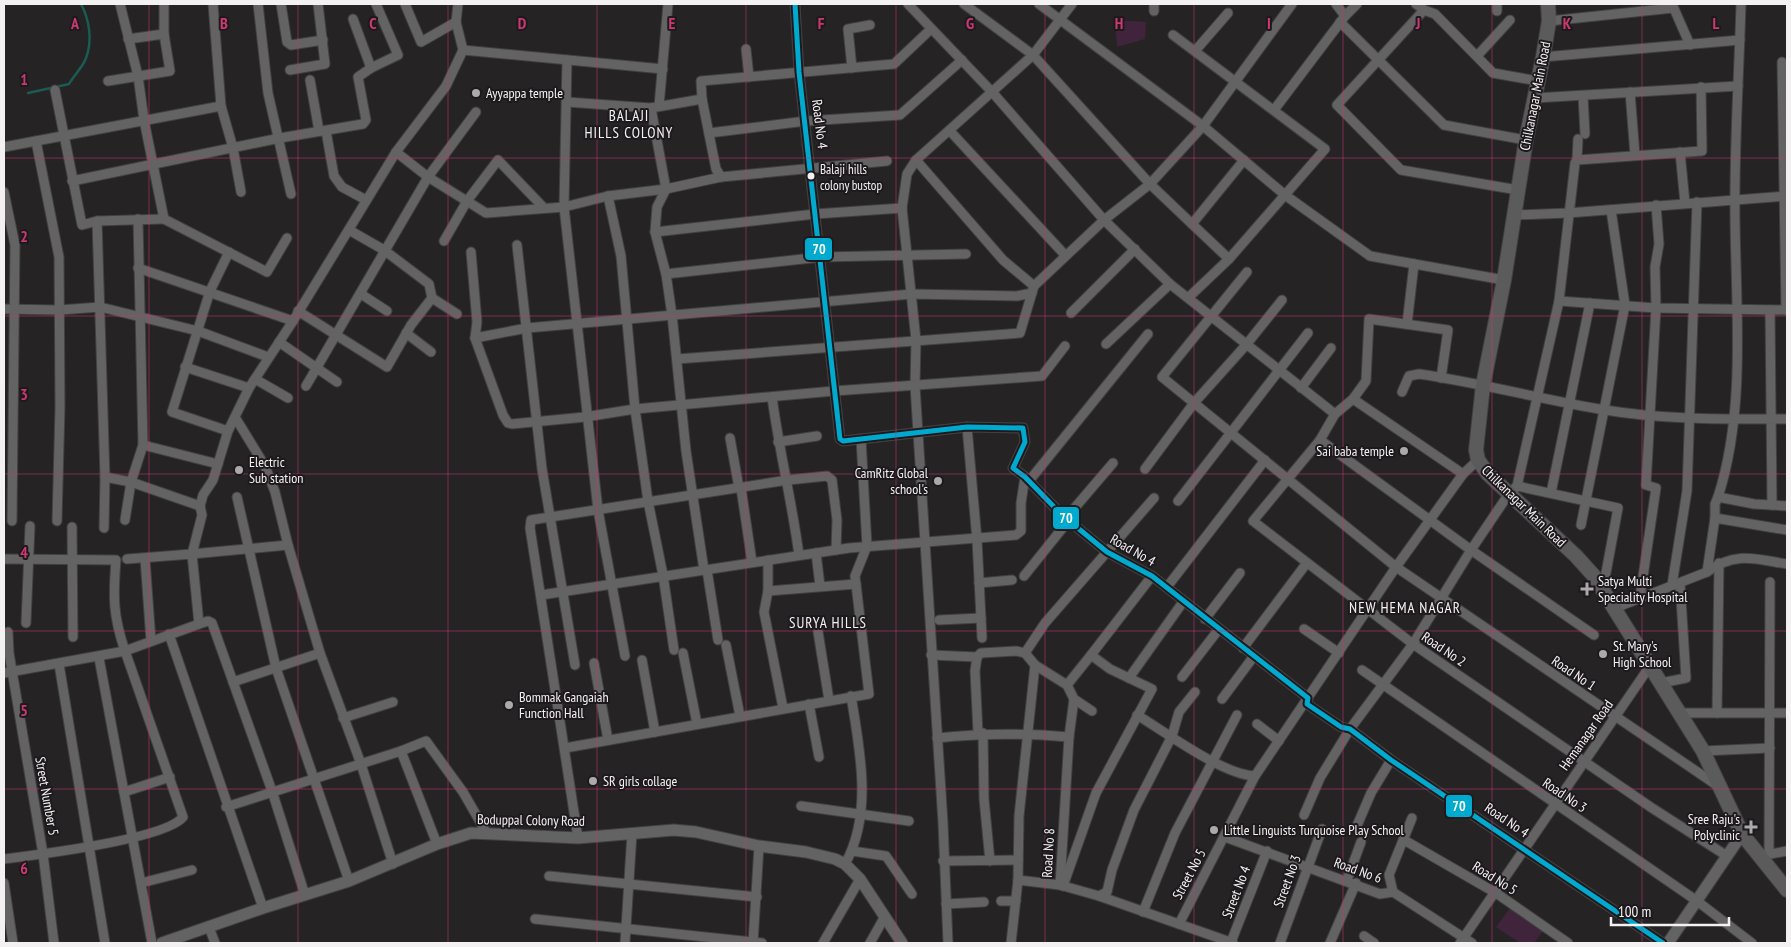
<svg xmlns="http://www.w3.org/2000/svg" width="1791" height="947" font-family="'PT Sans Narrow',sans-serif">
<style>
.green{fill:#40243c}
.lines{fill:none;stroke-linecap:round;stroke-linejoin:round}
.stream{stroke:#1a5b52;stroke-width:2.5}
.minor-casing{stroke:#424041;stroke-width:11}
.tertiary-casing{stroke:#424041;stroke-width:13}
.secondary-casing{stroke:#424041;stroke-width:16}
.minor{stroke:#636363;stroke-width:9}
.tertiary{stroke:#636363;stroke-width:11}
.secondary{stroke:#5c5b5c;stroke-width:14}
.bus-1-casing{stroke:#1d191c;stroke-width:9}
.bus-1{stroke:#00a9ce;stroke-width:5}
.grid{fill:none;stroke:#ca3972;stroke-width:1;stroke-opacity:0.55}
.poi-dot{fill:#aca9ab;stroke:#1d191c;stroke-width:2}
.bus-dot{fill:#f4f1f3;stroke:#1d191c;stroke-width:2}
.labels{text-anchor:middle;stroke-width:4;stroke-linejoin:round;paint-order:stroke}
.bus-label{font-size:13px;fill:#f4f1f3;stroke:#1d191c;text-anchor:start}
.poi-label{font-size:14px;fill:#f4f1f3;stroke:#1d191c;text-anchor:start}
.street-label{font-size:14px;fill:#f4f1f3;stroke:#1d191c}
.neighbourhood-label{font-size:15px;letter-spacing:1px;fill:#f4f1f3;stroke:#1d191c}
.grid-label{font-size:16px;text-anchor:middle;font-weight:bold;fill:#ca3972;stroke:#1d191c;stroke-width:4;stroke-linejoin:round;paint-order:stroke}
.line-badge{stroke:#1d191c;stroke-width:2}
.badge-label{font-size:14px;text-anchor:middle;font-weight:bold;fill:#fff}
</style>
<rect width="100%" height="100%" fill="#252324"/>
<g class="green">
<polygon points="1115,20 1146,22 1145,39 1117,47"/>
<polygon points="1510,908 1543,931 1534,943 1520,943 1496,927"/>
</g>
<g class="lines">
<path class="stream" d="M28,93l41,-9c5,-9 14,-17 17,-26 7,-18 3,-39 -5,-54"/>
<defs>
<g id="minor">
<polyline points="213,4 221,106 233,148 241,192"/>
<polyline points="258,4 268,93 291,194"/>
<polyline points="281,4 287,42 291,45 323,40"/>
<polyline points="405,4 421,42 456,22"/>
<polyline points="458,4 456,22 463,50"/>
<polyline points="795,4 799,72 840,439 843,441 967,427 1023,428 1025,442 1013,468 1025,477 1062,515 1107,552 1152,576 1308,698 1307,704 1341,727 1350,729 1391,760 1663,943"/>
<polyline points="908,4 993,93 1104,220 1170,284 1335,414"/>
<polyline points="964,4 1033,55 1150,184 1192,224"/>
<polyline points="1039,4 1203,126 1285,195 1370,256 1504,280"/>
<polyline points="1154,4 1154,11"/>
<polyline points="1336,4 1345,16"/>
<polyline points="1416,4 1424,10 1435,14 1493,73 1538,81"/>
<polyline points="1497,4 1497,11"/>
<polyline points="1672,4 1690,45"/>
<path d="M1741,4c-2,71 -7,143 -6,215 1,91 11,191 -17,278l36,7 33,2"/>
<polyline points="1424,10 1337,105 1401,170 1518,190"/>
<polyline points="353,19 371,68"/>
<polyline points="1549,21 1673,8"/>
<polyline points="1340,22 1444,125 1526,140"/>
<polyline points="1173,35 1325,149 1229,259"/>
<polyline points="128,39 164,34"/>
<polyline points="746,49 749,77"/>
<polyline points="463,50 663,69"/>
<polyline points="1195,51 1228,13"/>
<polyline points="1477,56 1510,20"/>
<polyline points="1543,57 1740,40"/>
<polyline points="567,60 564,207 598,510 625,656"/>
<polyline points="1782,62 1786,310"/>
<polyline points="852,68 848,29 870,25"/>
<polyline points="290,70 325,64 318,4"/>
<polyline points="310,80 319,131"/>
<polyline points="108,81 170,71 164,34 164,4"/>
<polyline points="55,90 82,225 97,221 164,219 144,120 138,76 120,4"/>
<polyline points="1630,92 1635,155"/>
<polyline points="1583,96 1585,134"/>
<polyline points="1535,98 1738,86"/>
<polyline points="567,102 651,108 702,99"/>
<polyline points="659,106 668,4"/>
<polyline points="651,108 666,189 657,207 655,232 666,274 672,315 686,451 704,570"/>
<polyline points="1274,110 1345,16 1357,4"/>
<polyline points="326,131 334,176 342,187 366,200"/>
<polyline points="950,131 1065,255"/>
<polyline points="709,133 806,121 900,115 962,60"/>
<polyline points="4,147 36,141"/>
<polyline points="396,152 428,177 486,213 564,207 608,196 666,189 721,177 887,161"/>
<polyline points="1680,152 1685,203"/>
<polyline points="916,160 1003,260 1034,286"/>
<polyline points="1577,160 1578,139"/>
<polyline points="721,177 716,169 702,99 701,81 894,64 931,29"/>
<polyline points="72,181 280,138 363,124 366,120 358,77 371,68 398,55 376,4"/>
<polyline points="4,192 15,245 12,521"/>
<polyline points="608,196 621,256 635,409 648,501 663,575 674,650"/>
<polyline points="902,208 916,340 915,386 943,823 948,943"/>
<polyline points="1514,215 1568,213 1787,196"/>
<polyline points="164,219 267,272 287,238"/>
<polyline points="97,221 105,477 104,528"/>
<polyline points="655,232 815,214 902,208 907,174 916,160 1033,55 1072,4"/>
<polyline points="444,241 467,201 498,160 544,208"/>
<polyline points="517,245 542,469 575,665"/>
<polyline points="471,252 477,322 475,338 527,328 912,294 1017,296 1032,293"/>
<polyline points="138,268 293,321"/>
<polyline points="666,274 821,257 966,254"/>
<polyline points="361,294 387,311"/>
<polyline points="1189,297 1229,259 1192,224 1244,160"/>
<polyline points="432,298 457,314"/>
<polyline points="1559,301 1656,308 1787,310"/>
<polyline points="4,309 59,310 100,307 198,331 268,357"/>
<polyline points="1770,310 1772,505"/>
<polyline points="298,311 387,367 411,325 432,298 429,284 384,250 349,230"/>
<polyline points="1071,313 1135,249"/>
<polyline points="1407,324 1414,264"/>
<polyline points="406,333 431,352"/>
<polyline points="475,338 503,415 508,423 512,424 585,417 635,409 834,391 1042,376 1065,346"/>
<polyline points="279,342 337,382"/>
<polyline points="1106,344 1170,284"/>
<polyline points="677,359 1020,333 1034,286 1104,220 1150,184 1203,126 1292,4"/>
<polyline points="185,367 249,388"/>
<polyline points="1441,378 1448,330 1369,319 1366,381 1353,399 1335,414 1320,440 1253,521 1413,644 1652,808 1727,856"/>
<polyline points="255,379 288,398"/>
<polyline points="306,386 428,177 476,112"/>
<polyline points="1301,388 1331,348"/>
<path d="M1402,392l7,-16 10,-2c63,9 124,26 186,36 60,10 122,9 182,9"/>
<path d="M772,397c7,53 20,105 27,158"/>
<polyline points="1353,399 1463,474"/>
<polyline points="235,417 265,466 275,492 288,545 320,653 361,764 393,864"/>
<polyline points="967,427 977,540 982,638"/>
<polyline points="228,431 172,412 210,291 229,252"/>
<polyline points="730,438 739,488"/>
<polyline points="1320,440 1471,550 1594,635"/>
<polyline points="778,442 817,436"/>
<polyline points="143,445 218,464"/>
<polyline points="1478,460 1463,474 1396,567 1718,786"/>
<polyline points="1145,469 1194,403 1246,345 1282,300"/>
<polyline points="105,477 131,482 200,506"/>
<polyline points="1029,481 1148,334"/>
<polyline points="1517,486 1559,301 1575,163 1577,160 1702,151 1701,87"/>
<polyline points="741,488 752,562"/>
<polyline points="1551,493 1590,303"/>
<polyline points="237,497 276,668 349,881"/>
<polyline points="1178,501 1308,333"/>
<polyline points="1066,518 1113,463"/>
<polyline points="1715,518 1715,504 1718,497"/>
<polyline points="125,520 131,482 143,445 138,219"/>
<polyline points="57,521 60,407 59,257 36,141 221,106"/>
<polyline points="1581,525 1625,305 1611,210"/>
<polyline points="72,527 73,637"/>
<polyline points="288,545 192,554 202,515 200,506 203,495 213,480 228,431 249,388 293,321 396,152 446,86 463,50"/>
<polyline points="816,553 820,586"/>
<path d="M4,559l112,1c-3,37 -3,56 9,91l74,-27 -7,-70 -65,5"/>
<polyline points="145,559 151,641"/>
<polyline points="768,560 768,591 764,612 783,708"/>
<polyline points="707,570 718,640"/>
<polyline points="1707,572 1715,518 1787,530"/>
<polyline points="1024,576 1069,520"/>
<polyline points="979,583 1012,580"/>
<polyline points="1672,585 1687,491 1697,202"/>
<polyline points="1167,587 1265,460"/>
<polyline points="768,591 856,584"/>
<polyline points="541,595 849,548 1016,535 1021,531 1021,503 1025,477"/>
<polyline points="1640,597 1656,488 1646,485 1656,308 1655,267 1659,244 1656,205"/>
<path d="M1615,608l92,-36c28,-21 48,-13 80,-8"/>
<polyline points="1205,619 1240,573"/>
<polyline points="939,620 981,618"/>
<polyline points="26,623 30,526"/>
<polyline points="199,624 208,621 212,623 272,791 305,895"/>
<polyline points="1304,629 1339,653"/>
<polyline points="8,632 9,653 43,854 54,943"/>
<polyline points="818,632 829,700"/>
<polyline points="169,634 263,908"/>
<polyline points="726,645 740,716"/>
<polyline points="1243,648 1306,564"/>
<polyline points="683,653 697,724"/>
<polyline points="1025,653 1045,623 1154,498"/>
<polyline points="931,655 977,657 981,653 1016,651 1025,653 1035,665 1067,685 1074,699 1092,711"/>
<polyline points="1091,655 1152,576"/>
<polyline points="977,657 975,671 978,733"/>
<polyline points="99,658 152,943"/>
<polyline points="642,660 655,732"/>
<polyline points="594,663 608,740"/>
<polyline points="59,664 105,943"/>
<polyline points="1362,670 1697,901 1752,943"/>
<path d="M4,673l121,-22 58,166c-17,22 -147,38 -179,42"/>
<polyline points="1182,677 1219,629"/>
<polyline points="1129,678 1183,602"/>
<polyline points="233,682 320,653"/>
<polyline points="1661,683 1686,678 1680,583"/>
<polyline points="1074,699 1069,737 1060,885 1099,896 1233,943"/>
<polyline points="1222,699 1254,656"/>
<polyline points="809,704 819,757"/>
<polyline points="1679,713 1787,713"/>
<polyline points="1717,713 1719,563"/>
<path d="M1137,715c30,18 86,60 118,61"/>
<polyline points="343,718 393,702"/>
<polyline points="1257,724 1279,741"/>
<polyline points="983,733 984,799 990,861"/>
<path d="M937,738c45,-5 87,-5 132,-1"/>
<polyline points="565,748 869,694 855,576 867,546 861,439"/>
<polyline points="401,751 426,741 463,792 486,832"/>
<polyline points="1703,751 1770,748"/>
<polyline points="124,792 170,777"/>
<polyline points="801,806 909,821"/>
<polyline points="226,807 401,751 437,844"/>
<polyline points="1304,815 1320,778 1350,729 1413,644 1471,550 1508,495 1517,486 1618,508 1603,589"/>
<polyline points="1356,828 1371,793 1391,760"/>
<polyline points="1225,837 1380,894 1393,892 1472,943"/>
<polyline points="578,838 530,528 531,520 788,480 827,476 832,480 837,520 836,550"/>
<polyline points="1404,840 1496,893 1568,943"/>
<polyline points="852,851 886,856 912,894"/>
<polyline points="1769,854 1770,582"/>
<polyline points="1765,855 1787,851"/>
<polyline points="943,861 1018,860"/>
<path d="M845,864c28,-50 15,-114 6,-168"/>
<polyline points="549,876 757,897"/>
<polyline points="1018,880 1060,885"/>
<polyline points="1347,880 1361,842"/>
<polyline points="4,883 13,943"/>
<polyline points="141,883 192,870"/>
<polyline points="1063,886 1096,793 1152,689 1110,669 1091,655 1067,685"/>
<polyline points="1393,892 1389,875 1412,818"/>
<polyline points="1099,896 1107,892 1112,870 1134,810 1172,736 1179,712 1195,692"/>
<polyline points="1001,901 1016,901"/>
<polyline points="946,904 984,902"/>
<polyline points="1143,912 1175,833 1237,715"/>
<polyline points="535,919 762,943"/>
<polyline points="1179,924 1255,776 1396,567 1162,377 1247,272"/>
<polyline points="209,927 215,943"/>
<polyline points="1364,936 1374,943"/>
<polyline points="1231,942 1267,851"/>
<polyline points="625,943 632,833"/>
<polyline points="753,943 759,846"/>
<polyline points="823,943 860,879"/>
<polyline points="870,943 884,918"/>
<polyline points="1011,943 1018,880 1019,816 1035,665"/>
<polyline points="1280,943 1322,829"/>
<polyline points="1330,943 1356,883"/>
<polyline points="1460,943 1650,666"/>
</g>
<g id="tertiary">
<polyline points="162,943 263,908 349,881 437,844 471,833 578,838 674,830 696,832 759,846 806,852 835,859 845,864 860,879 902,943"/>
<polyline points="1668,943 1742,834"/>
</g>
<polyline id="secondary" points="1548,4 1549,21 1543,57 1526,140 1504,280 1483,385 1476,450 1478,460 1488,474 1576,556 1594,576 1703,751 1742,834 1787,890"/>
</defs>
<use href="#minor" class="minor-casing"/>
<use href="#tertiary" class="tertiary-casing"/>
<use href="#secondary" class="secondary-casing"/>
<use href="#minor" class="minor"/>
<use href="#tertiary" class="tertiary"/>
<use href="#secondary" class="secondary"/>
<defs>
<polyline id="bus-1" points="795,4 799,72 840,439 843,441 967,427 1023,428 1025,442 1013,468 1025,477 1062,515 1107,552 1152,576 1308,698 1307,704 1341,727 1350,729 1391,760 1663,943"/>
</defs>
<use href="#bus-1" class="bus-1-casing"/>
<use href="#bus-1" class="bus-1"/>
</g>
<path class="grid" d="M149,4v939M298,4v939M448,4v939M597,4v939M746,4v939M896,4v939M1045,4v939M1194,4v939M1343,4v939M1492,4v939M1642,4v939M4,158h1783M4,316h1783M4,474h1783M4,631h1783M4,789h1783"/>
<g class="poi-dot">
<circle cx="476" cy="93" r="5"/>
<circle cx="1404" cy="451" r="5"/>
<circle cx="239" cy="470" r="5"/>
<circle cx="938" cy="481" r="5"/>
<path d="M1584.5 581.5h5v5h5v5h-5v5h-5v-5h-5v-5h5z"/>
<circle cx="1603" cy="654" r="5"/>
<circle cx="509" cy="705" r="5"/>
<circle cx="593" cy="781" r="5"/>
<path d="M1748.5 819.5h5v5h5v5h-5v5h-5v-5h-5v-5h5z"/>
<circle cx="1214" cy="830" r="5"/>
</g>
<circle class="bus-dot" cx="811" cy="176" r="4.5"/>
<g class="labels">
<g class="bus-label">
<text x="820" y="174">Balaji hills<tspan x="820" dy="16">colony bustop</tspan></text>
</g>
<g class="poi-label">
<text x="486" y="98">Ayyappa temple</text>
<text x="1394" y="456" text-anchor="end">Sai baba temple</text>
<text x="249" y="467">Electric<tspan x="249" dy="16">Sub station</tspan></text>
<text x="928" y="478" text-anchor="end">CamRitz Global<tspan x="928" dy="16">school's</tspan></text>
<text x="1598" y="586">Satya Multi<tspan x="1598" dy="16">Speciality Hospital</tspan></text>
<text x="1613" y="651">St. Mary's<tspan x="1613" dy="16">High School</tspan></text>
<text x="519" y="702">Bommak Gangaiah<tspan x="519" dy="16">Function Hall</tspan></text>
<text x="603" y="786">SR girls collage</text>
<text x="1740" y="824" text-anchor="end">Sree Raju's<tspan x="1740" dy="16">Polyclinic</tspan></text>
<text x="1224" y="835">Little Linguists Turquoise Play School</text>
</g>
<g class="street-label">
<text transform="translate(1535 96) rotate(-79)" y="5">Chilkanagar Main Road</text>
<text transform="translate(820 124) rotate(83)" y="5">Road No 4</text>
<text transform="translate(1524 506) rotate(44)" y="5">Chilkanagar Main Road</text>
<text transform="translate(1133 550) rotate(30)" y="5">Road No 4</text>
<text transform="translate(1444 649) rotate(34)" y="5">Road No 2</text>
<text transform="translate(1574 673) rotate(34)" y="5">Road No 1</text>
<text transform="translate(1586 735) rotate(-55)" y="5">Hemanagar Road</text>
<text transform="translate(1565 795) rotate(34)" y="5">Road No 3</text>
<text transform="translate(47 796) rotate(80)" y="5">Street Number 5</text>
<text transform="translate(531 820) rotate(1)" y="5">Boduppal Colony Road</text>
<text transform="translate(1507 820) rotate(34)" y="5">Road No 4</text>
<text transform="translate(1048 853) rotate(-87)" y="5">Road No 8</text>
<text transform="translate(1358 870) rotate(20)" y="5">Road No 6</text>
<text transform="translate(1189 874) rotate(-62)" y="5">Street No 5</text>
<text transform="translate(1495 878) rotate(32)" y="5">Road No 5</text>
<text transform="translate(1287 881) rotate(-70)" y="5">Street No 3</text>
<text transform="translate(1236 892) rotate(-69)" y="5">Street No 4</text>
</g>
<g class="neighbourhood-label">
<text x="629" y="121">BALAJI<tspan x="629" dy="17">HILLS COLONY</tspan></text>
<text x="1405" y="613">NEW HEMA NAGAR</text>
<text x="828" y="628">SURYA HILLS</text>
</g>
</g>
<g class="grid-label">
<text x="75" y="29">A</text>
<text x="224" y="29">B</text>
<text x="373" y="29">C</text>
<text x="522" y="29">D</text>
<text x="672" y="29">E</text>
<text x="821" y="29">F</text>
<text x="970" y="29">G</text>
<text x="1119" y="29">H</text>
<text x="1269" y="29">I</text>
<text x="1418" y="29">J</text>
<text x="1567" y="29">K</text>
<text x="1716" y="29">L</text>
<text x="24" y="85">1</text>
<text x="24" y="242">2</text>
<text x="24" y="400">3</text>
<text x="24" y="558">4</text>
<text x="24" y="716">5</text>
<text x="24" y="874">6</text>
</g>
<g class="line-badge">
<rect x="804" y="237" width="29" height="24" rx="5" fill="#00a9ce"/>
<rect x="1052" y="506" width="28" height="24" rx="5" fill="#00a9ce"/>
<rect x="1445" y="794" width="28" height="24" rx="5" fill="#00a9ce"/>
</g>
<g class="badge-label">
<text x="819" y="254">70</text>
<text x="1066" y="523">70</text>
<text x="1459" y="811">70</text>
</g>
<rect width="1791" height="947" fill="none" stroke="#f4f1f3" stroke-width="10"/>
<path d="M1611 917v8h118v-8" fill="none" stroke="#f4f1f3" stroke-width="2.5"/>
<text x="1618" y="917" font-size="15" fill="#f4f1f3" stroke="#1d191c" stroke-width="4" paint-order="stroke">100 m</text>
</svg>
